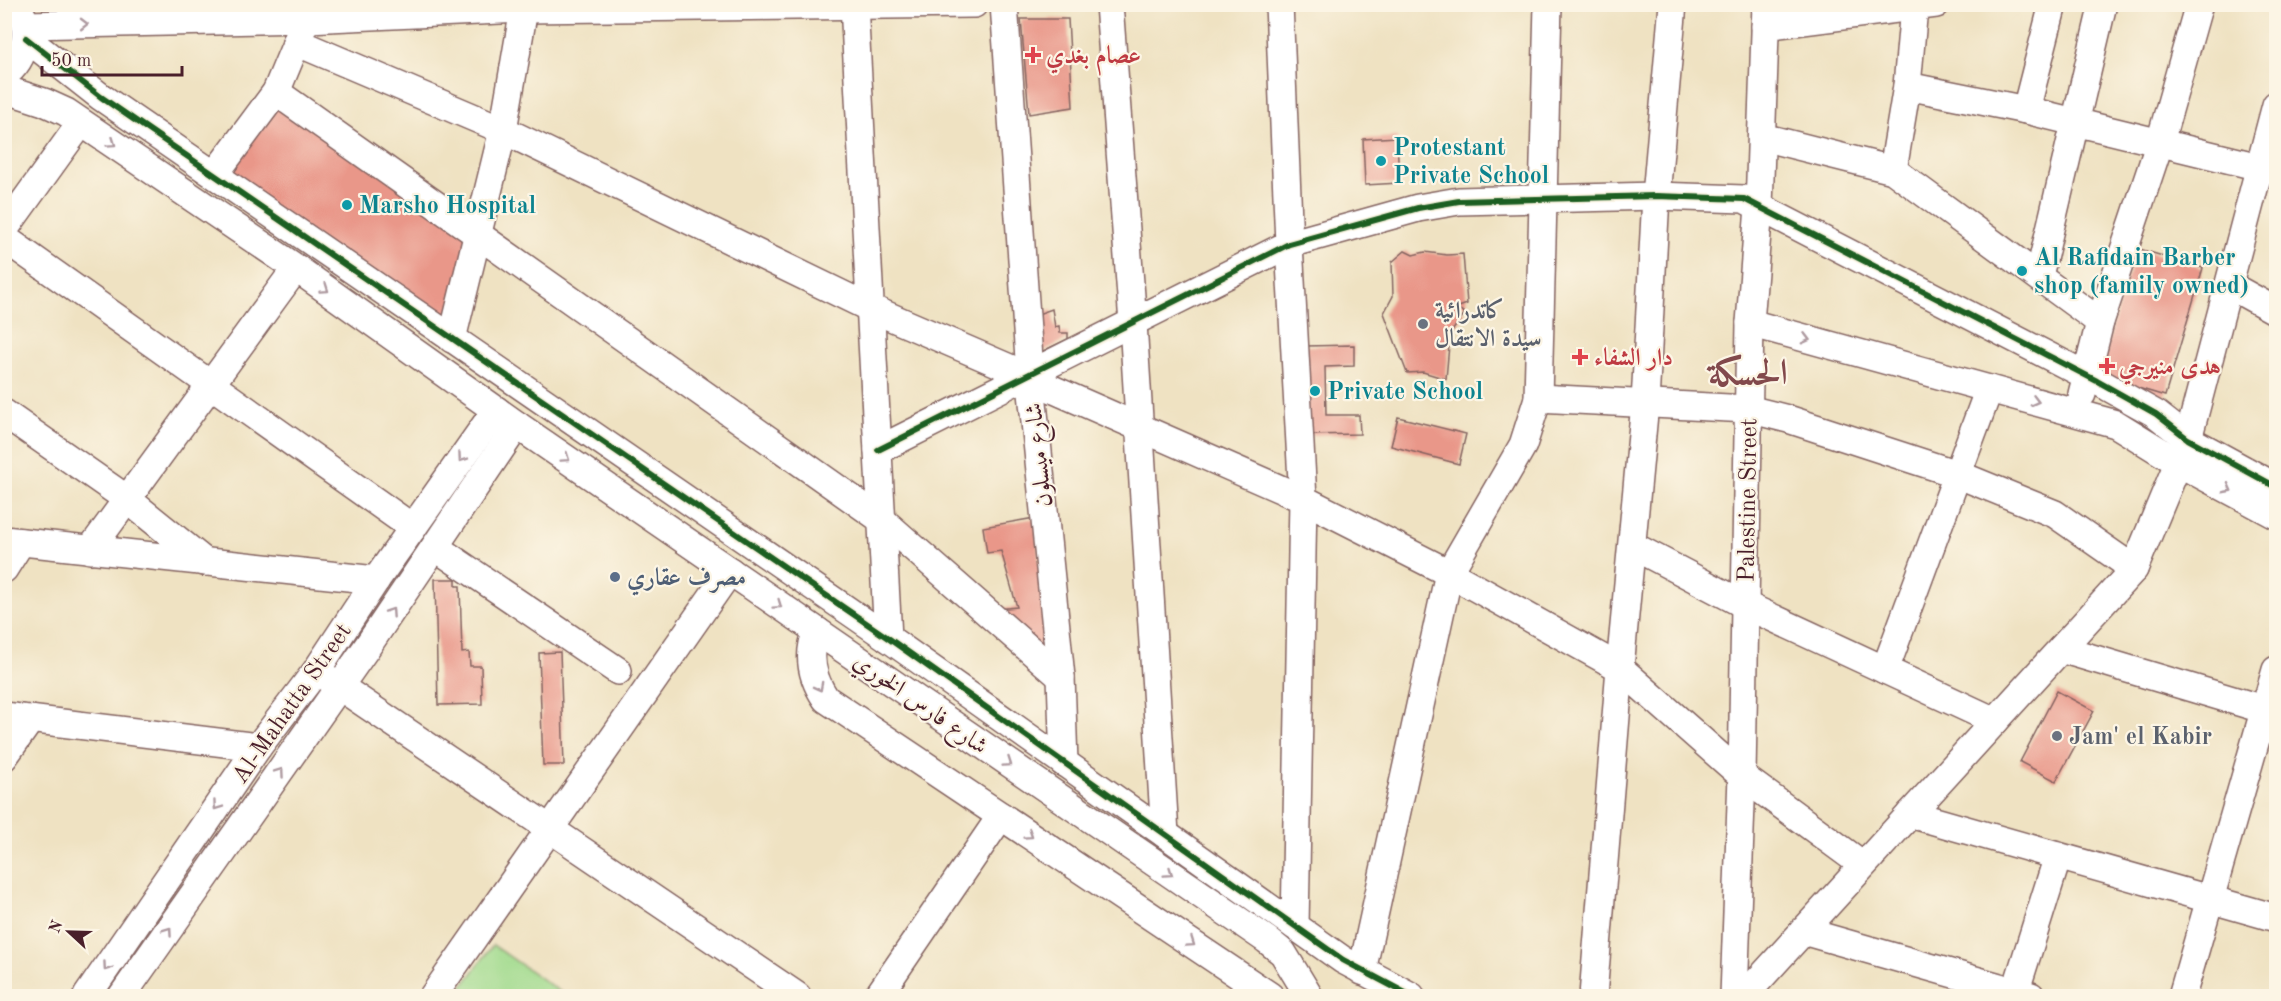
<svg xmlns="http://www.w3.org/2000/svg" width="2281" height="1001" font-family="'Old Standard TT',Amiri,serif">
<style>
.green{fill:#a0da8d;stroke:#757c5c;stroke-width:1.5}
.building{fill:#e99789}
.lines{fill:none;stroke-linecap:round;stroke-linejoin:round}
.minor-casing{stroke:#846360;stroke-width:30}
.minor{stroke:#fff;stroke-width:27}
.cycleway-casing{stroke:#fcf5e5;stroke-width:10}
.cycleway{stroke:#1b5e20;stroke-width:6}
.oneway{stroke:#ae9aa0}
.health-dot{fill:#e0444e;stroke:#fcf5e5;stroke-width:2}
.culture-dot{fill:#0f9aa8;stroke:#fcf5e5;stroke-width:2}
.worship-dot{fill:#6b7280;stroke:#fcf5e5;stroke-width:2}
.service-dot{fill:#5c6f8a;stroke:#fcf5e5;stroke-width:2}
.labels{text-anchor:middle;stroke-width:4.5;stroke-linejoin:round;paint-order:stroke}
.health-label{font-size:24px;font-weight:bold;fill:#be3a42;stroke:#fcf5e5;text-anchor:start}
.culture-label{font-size:24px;font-weight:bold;fill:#0d838f;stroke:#fcf5e5;text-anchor:start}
.worship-label{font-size:24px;font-weight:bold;fill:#5b616d;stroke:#fcf5e5;text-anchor:start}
.street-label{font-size:24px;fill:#4a1f2b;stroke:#fcf5e5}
.service-label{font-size:24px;font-weight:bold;fill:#4e5e75;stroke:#fcf5e5;text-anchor:start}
.town-label{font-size:36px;font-weight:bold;fill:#82494c;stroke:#fcf5e5}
</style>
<rect width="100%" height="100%" fill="#fcf5e5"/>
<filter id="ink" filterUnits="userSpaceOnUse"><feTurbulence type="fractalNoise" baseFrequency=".0167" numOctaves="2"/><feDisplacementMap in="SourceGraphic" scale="12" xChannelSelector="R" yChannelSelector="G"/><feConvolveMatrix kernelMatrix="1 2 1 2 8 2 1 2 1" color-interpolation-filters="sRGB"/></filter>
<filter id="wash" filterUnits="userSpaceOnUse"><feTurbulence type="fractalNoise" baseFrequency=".008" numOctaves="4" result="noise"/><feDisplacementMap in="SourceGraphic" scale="24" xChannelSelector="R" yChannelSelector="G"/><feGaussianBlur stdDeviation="1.35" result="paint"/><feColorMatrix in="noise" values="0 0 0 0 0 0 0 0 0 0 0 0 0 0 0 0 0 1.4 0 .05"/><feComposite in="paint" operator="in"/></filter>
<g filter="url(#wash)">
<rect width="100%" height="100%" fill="#efe2c2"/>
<polygon class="green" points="493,945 566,996 462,996 459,991"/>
<g id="blocks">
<g class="building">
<polygon points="1021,19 1068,19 1073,107 1029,114"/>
<polygon points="276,92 478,235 452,339 215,174"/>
<polygon points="1397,137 1399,183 1365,185 1363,139"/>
<polygon points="2136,248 2203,268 2165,396 2098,376"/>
<polygon points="1405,251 1413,255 1425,252 1447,255 1463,254 1467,304 1456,308 1465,313 1450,334 1446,379 1423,372 1407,373 1384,313 1393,296 1392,262"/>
<polygon points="1052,309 1055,327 1059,326 1060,333 1068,333 1068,339 1039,353 1035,315"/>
<polygon points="1354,345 1354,366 1325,367 1326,415 1359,415 1360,434 1306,435 1305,346"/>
<polygon points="1398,417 1466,434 1459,464 1391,446"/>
<polygon points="1035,518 1049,661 996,609 1017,607 1001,551 987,553 983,527"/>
<polygon points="435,579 456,579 456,586 460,586 462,653 469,652 470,666 481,666 482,704 438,705"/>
<polygon points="560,652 564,765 543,765 539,653"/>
<polygon points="2057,691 2094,711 2056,781 2020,762"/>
</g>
</g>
</g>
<g filter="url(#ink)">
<use href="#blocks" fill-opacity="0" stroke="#846360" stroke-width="1.5"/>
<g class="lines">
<defs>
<g id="minor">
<polyline points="854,4 888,638"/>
<polyline points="1004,4 1030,373 1061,677 1064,763"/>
<polyline points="1109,4 1133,323 1165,834"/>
<polyline points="1279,4 1289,244 1303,499 1295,926"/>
<polyline points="25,25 307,19 524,9 974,4"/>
<polyline points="1765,26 1936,4"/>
<polyline points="26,38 101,97 888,638 1343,960 1411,996"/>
<polyline points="296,42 503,130 870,308 1014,370 1020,378"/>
<path d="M4,75c23,-16 28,-49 12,-71"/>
<polyline points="1907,86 2026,110 2276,171"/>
<polyline points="4,89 44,102 66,112 296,268 517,425 1267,940 1283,953 1309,996"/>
<polyline points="276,92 882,520 1061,677"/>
<polyline points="2026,110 2053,4"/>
<polyline points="1762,137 1893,170 2100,322"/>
<polyline points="1893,170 1907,86 1914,7"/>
<polyline points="215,174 276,92 303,27"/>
<polyline points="4,230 81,123"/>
<polyline points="4,238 413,528"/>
<polyline points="2039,276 2103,4"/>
<polyline points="2229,285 2276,311"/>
<polyline points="1750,323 2116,424 2179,463 2276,515"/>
<polyline points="452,339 503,130 524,9"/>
<polyline points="1040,368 1044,383 1050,388 1303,499 1449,573 1620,668 1742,776 1863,865"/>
<polyline points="2082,394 2100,322 2160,142 2199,4"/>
<polyline points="1538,398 1748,409 1788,419 1957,474 2055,514 2134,569"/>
<polyline points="4,413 127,499 205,562"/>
<polyline points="878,450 1289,244 1418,208 1459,201 1656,196 1744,199 2097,381 2156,414 2188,439 2276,487"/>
<polyline points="4,540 376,580"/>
<polyline points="1633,546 1745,605 1995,721"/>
<polyline points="435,547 618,671"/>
<polyline points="90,550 296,268"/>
<polyline points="4,569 21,542"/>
<path d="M817,631c-10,24 -6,46 9,68l444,297"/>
<polyline points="2061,649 2276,713"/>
<polyline points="1885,670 1989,389"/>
<polyline points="324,676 797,996"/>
<polyline points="4,716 258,747"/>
<polyline points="4,757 31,719"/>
<polyline points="1910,814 2276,918"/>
<polyline points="1803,931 2031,996"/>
<polyline points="1362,971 1449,573 1523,445 1538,398 1548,4"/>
<polyline points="87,996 258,747 316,671 376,580 496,410"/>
<polyline points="122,996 367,647 517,425"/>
<polyline points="433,996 730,571"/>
<polyline points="878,996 1001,816"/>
<polyline points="1593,996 1620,668 1645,403 1656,196 1673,4"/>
<polyline points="1734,996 1742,776 1750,323 1759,207 1766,4"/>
<polyline points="1744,996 2134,569 2188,439 2276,105"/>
<polyline points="2014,996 2058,856"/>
<polyline points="2182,996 2276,670"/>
</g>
</defs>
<use href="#minor" class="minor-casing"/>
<use href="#minor" class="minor"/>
<defs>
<g id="cycleway">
<polyline points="26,38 101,97 888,638 1343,960 1411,996"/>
<polyline points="878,450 1289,244 1418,208 1459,201 1656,196 1744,199 2097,381 2156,414 2188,439 2276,487"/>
</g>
</defs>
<use href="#cycleway" class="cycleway-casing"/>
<use href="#cycleway" class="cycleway"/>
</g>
<defs><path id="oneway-chevron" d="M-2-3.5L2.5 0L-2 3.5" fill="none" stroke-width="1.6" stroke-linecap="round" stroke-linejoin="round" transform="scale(1.5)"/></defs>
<g class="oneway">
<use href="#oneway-chevron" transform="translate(84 24) rotate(-1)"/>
<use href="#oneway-chevron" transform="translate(112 143) rotate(34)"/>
<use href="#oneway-chevron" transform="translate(325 289) rotate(35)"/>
<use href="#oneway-chevron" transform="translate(1806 339) rotate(15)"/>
<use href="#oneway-chevron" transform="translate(2035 401) rotate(15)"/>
<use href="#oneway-chevron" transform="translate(462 458) rotate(125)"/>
<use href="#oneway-chevron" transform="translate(566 458) rotate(34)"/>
<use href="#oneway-chevron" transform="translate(2228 489) rotate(28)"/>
<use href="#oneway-chevron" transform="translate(778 605) rotate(35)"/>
<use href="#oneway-chevron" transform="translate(391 612) rotate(-56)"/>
<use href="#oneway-chevron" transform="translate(819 687) rotate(62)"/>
<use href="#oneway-chevron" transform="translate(1008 763) rotate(34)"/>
<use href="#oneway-chevron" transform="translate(280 772) rotate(-55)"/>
<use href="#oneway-chevron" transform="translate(217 806) rotate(125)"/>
<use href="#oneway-chevron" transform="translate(1029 835) rotate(34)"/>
<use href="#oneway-chevron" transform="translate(1169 873) rotate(34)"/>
<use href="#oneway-chevron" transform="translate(168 931) rotate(-55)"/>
<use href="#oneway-chevron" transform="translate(1191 943) rotate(34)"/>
<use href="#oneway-chevron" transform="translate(107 967) rotate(125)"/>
</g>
</g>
<g class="health-dot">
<path d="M1030 46h6v6h6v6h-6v6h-6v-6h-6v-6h6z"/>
<path d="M1577 348h6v6h6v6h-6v6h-6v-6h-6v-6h6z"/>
<path d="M2104 357h6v6h6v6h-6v6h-6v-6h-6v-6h6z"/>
</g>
<g class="culture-dot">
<circle cx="1381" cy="161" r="6"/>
<circle cx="347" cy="205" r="6"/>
<circle cx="2022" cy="271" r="6"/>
<circle cx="1315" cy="391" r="6"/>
</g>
<g class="worship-dot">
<circle cx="1423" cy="324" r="6"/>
<circle cx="2057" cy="736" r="6"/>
</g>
<circle class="service-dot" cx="615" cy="577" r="6"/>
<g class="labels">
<g class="health-label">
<text x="1046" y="63">عصام بغدي</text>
<text x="1594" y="365">دار الشفاء</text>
<text x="2119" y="374">هدى منيرجي</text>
</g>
<g class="culture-label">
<text x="1393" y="155">Protestant<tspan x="1393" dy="28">Private School</tspan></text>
<text x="359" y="213">Marsho Hospital</text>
<text x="2034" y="265">Al Rafidain Barber<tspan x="2034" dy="28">shop (family owned)</tspan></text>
<text x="1327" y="399">Private School</text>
</g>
<g class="worship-label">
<text x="1435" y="318">كاتدرائية<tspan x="1435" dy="28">سيدة الانتقال</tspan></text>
<text x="2069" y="744">Jam' el Kabir</text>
</g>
<g class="street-label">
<text transform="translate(1038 455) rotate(-96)" y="8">شارع ميسلون</text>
<text transform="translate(1747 500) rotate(-89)" y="8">Palestine Street</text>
<text transform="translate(291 703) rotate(-55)" y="8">Al-Mahatta Street</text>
<text transform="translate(921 703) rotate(35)" y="8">شارع فارس الخوري</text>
</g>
<g class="service-label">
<text x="627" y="585">مصرف عقاري</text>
</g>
<g class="town-label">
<text x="1748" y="384">الحسكة</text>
</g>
</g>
<rect width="2281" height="1001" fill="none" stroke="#fcf5e5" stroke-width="24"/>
<g transform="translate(69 932) rotate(292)" stroke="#fcf5e5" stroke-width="4.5" paint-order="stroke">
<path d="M0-4.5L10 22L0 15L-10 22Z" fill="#4a1f2b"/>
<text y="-9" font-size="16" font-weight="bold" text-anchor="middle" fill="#4a1f2b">N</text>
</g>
<path d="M42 66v9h140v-9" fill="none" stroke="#4a1f2b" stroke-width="3"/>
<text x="51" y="66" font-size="18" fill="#4a1f2b" stroke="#fcf5e5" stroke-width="4.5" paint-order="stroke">50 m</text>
</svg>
